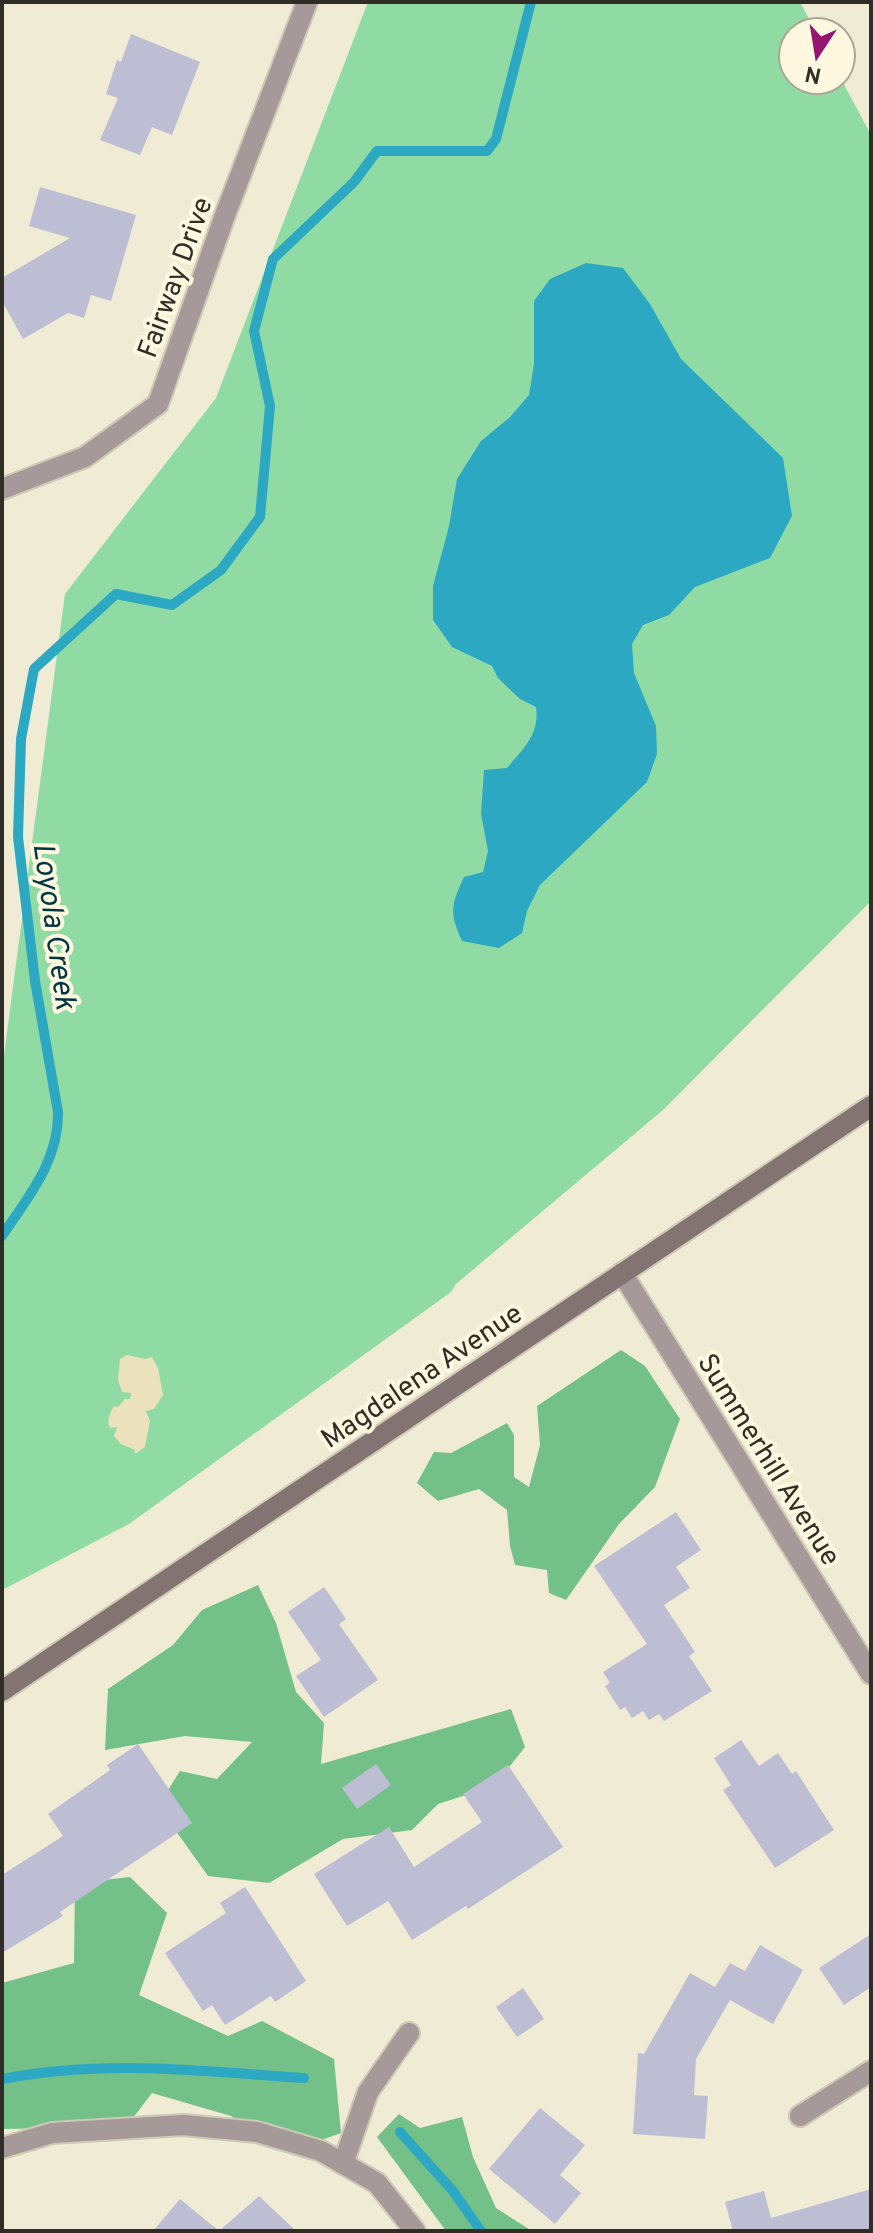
<svg xmlns="http://www.w3.org/2000/svg" width="873" height="2233" font-family="Overpass,sans-serif">
<style>
.green{fill:#90dba4}
.forest{fill:#74c089}
.sand{fill:#ebe1bc}
.water{fill:#2da8c3}
.lines{fill:none;stroke-linecap:round;stroke-linejoin:round}
.stream{stroke:#2da8c3;stroke-width:10}
.building{fill:#bdbed4}
.minor-casing{stroke:#cdc9b4;stroke-width:24}
.tertiary-casing{stroke:#cdc9b4;stroke-width:24}
.secondary-casing{stroke:#cdc9b4;stroke-width:24}
.minor{stroke:#a59a99;stroke-width:20}
.tertiary{stroke:#a59a99;stroke-width:20}
.secondary{stroke:#847373;stroke-width:20}
.labels{text-anchor:middle;stroke-width:8;stroke-linejoin:round;paint-order:stroke}
.street-label{font-size:28px;fill:#2f2d25;stroke:#fef8e1}
.water-label{font-size:30px;font-style:italic;fill:#003642;stroke:#fef8e1}
</style>
<rect width="100%" height="100%" fill="#f0ebd4"/>
<polygon class="green" points="368,2 800,2 816,32 793,32 793,80 841,79 871,135 871,901 663,1110 456,1284 451,1292 129,1524 2,1590 2,1070 65,594 216,398"/>
<g class="forest">
<polygon points="621,1350 645,1366 680,1419 655,1487 619,1524 566,1600 549,1593 547,1570 515,1565 510,1546 507,1510 479,1489 438,1501 417,1483 434,1452 451,1453 507,1423 514,1435 514,1477 529,1487 540,1445 537,1406"/>
<polygon points="258,1585 276,1623 296,1692 324,1723 321,1764 511,1709 525,1747 494,1786 438,1804 412,1830 343,1839 269,1883 208,1876 158,1806 180,1771 217,1779 252,1742 185,1736 105,1750 108,1689 173,1645 202,1610"/>
<polygon points="130,1877 167,1913 139,1995 228,2036 262,2021 334,2059 341,2133 285,2153 231,2116 152,2093 126,2127 2,2129 2,1983 74,1963 75,1883"/>
<polygon points="399,2114 420,2128 462,2117 473,2157 496,2208 532,2231 446,2231 377,2137"/>
</g>
<path class="sand" d="M127,1355l18,4 7,-2 6,11 5,27 -9,14 -8,2 4,10 -5,26 -10,7v-4l-14,-6 -7,-8 3,-9 -7,1c-4,-8 0,-15 4,-22l4,1 7,-8h5l1,-6 -9,-1 -4,-12 2,-21z"/>
<path class="water" d="M586,263l37,5 27,36 31,55 102,99 9,58 -22,42 -75,29 -26,28 -26,10 -11,19 2,29 22,53 1,28 -10,28 -107,103 -13,26 -5,22 -23,15 -37,-7c-13,-29 -11,-36 2,-64l19,-5 5,-21 -7,-37 3,-44 23,-2c16,-19 33,-34 29,-61l-16,-8 -22,-21 -6,-12 -40,-19 -19,-27v-34l16,-60 8,-47 24,-38 29,-24 19,-22 5,-31v-63l16,-22z"/>
<g class="lines">
<g class="stream">
<path d="M2,1236c26,-39 57,-75 56,-124l-23,-131 -17,-144 3,-98 13,-70 82,-75 56,11 49,-35 39,-53 10,-111 -16,-75 19,-72 81,-77 23,-31h110l9,-12 35,-137"/>
<path d="M2,2079c104,-20 198,-8 302,-1"/>
<polyline points="400,2132 453,2191 481,2231"/>
</g>
</g>
<g class="building">
<polygon points="131,34 200,62 172,135 152,127 140,155 100,140 118,98 106,94 117,60 121,62"/>
<polygon points="40,187 136,215 111,301 91,295 84,318 68,313 23,339 2,301 2,278 70,238 29,226"/>
<polygon points="676,1512 701,1550 676,1567 690,1588 664,1605 695,1652 689,1656 712,1691 664,1721 659,1714 649,1720 643,1711 632,1718 625,1707 620,1710 605,1686 610,1683 603,1672 647,1644 594,1566"/>
<polygon points="324,1587 346,1619 339,1624 378,1680 324,1717 296,1676 321,1660 288,1612"/>
<polygon points="741,1740 759,1766 778,1753 792,1774 796,1771 834,1830 775,1868 723,1790 731,1785 714,1758"/>
<polygon points="138,1744 192,1823 60,1912 63,1916 2,1953 2,1875 63,1836 48,1814 110,1770 107,1765"/>
<polygon points="376,1764 391,1785 357,1809 342,1788"/>
<polygon points="508,1765 563,1847 468,1909 466,1906 412,1940 388,1901 347,1926 314,1874 389,1827 414,1867 482,1822 463,1794"/>
<polygon points="245,1887 306,1981 275,2002 271,1996 225,2025 212,2005 203,2011 165,1953 226,1913 220,1903"/>
<polygon points="871,1934 871,1987 844,2005 819,1968"/>
<polygon points="760,1945 803,1970 773,2024 730,2000 696,2059 694,2095 708,2096 705,2139 633,2134 638,2053 644,2054 690,1973 715,1987 730,1963 745,1971"/>
<polygon points="523,1988 544,2019 517,2037 496,2007"/>
<polygon points="540,2108 585,2145 560,2175 581,2193 555,2224 489,2169"/>
<polygon points="871,2189 871,2231 733,2231 725,2202 764,2191 771,2218"/>
<polygon points="259,2196 296,2231 153,2231 180,2199 219,2231"/>
</g>
<g class="lines">
<defs>
<g id="minor">
<polyline points="2,489 85,457 158,404 225,215 307,2"/>
<polyline points="800,2116 871,2071"/>
<polyline points="2,2148 52,2133 183,2125 257,2132 321,2151 377,2183 415,2231"/>
<polyline points="343,2164 368,2092 409,2033"/>
</g>
<polyline id="tertiary" points="622,1273 871,1674"/>
<polyline id="secondary" points="2,1691 871,1106"/>
</defs>
<use href="#minor" class="minor-casing"/>
<use href="#tertiary" class="tertiary-casing"/>
<use href="#secondary" class="secondary-casing"/>
<use href="#minor" class="minor"/>
<use href="#tertiary" class="tertiary"/>
<use href="#secondary" class="secondary"/>
</g>
<g class="labels">
<g class="street-label">
<text transform="translate(174 277) rotate(-70)" y="10">Fairway Drive</text>
<text transform="translate(421 1375) rotate(-34)" y="10">Magdalena Avenue</text>
<text transform="translate(770 1459) rotate(58)" y="10">Summerhill Avenue</text>
</g>
<g class="water-label">
<text transform="translate(55 926) rotate(82)" y="10">Loyola Creek</text>
</g>
</g>
<rect width="873" height="2233" fill="none" stroke="#2f2d25" stroke-width="8"/>
<g transform="translate(817 56) rotate(192)"><circle r="38" fill="#fef8e1" stroke="#aba796" stroke-width="2"/>
<path d="M0-6L14 30L0 20L-14 30Z" fill="#951670"/>
<text y="-12" font-size="22" font-weight="bold" text-anchor="middle" fill="#2f2d25">N</text>
</g>
</svg>
